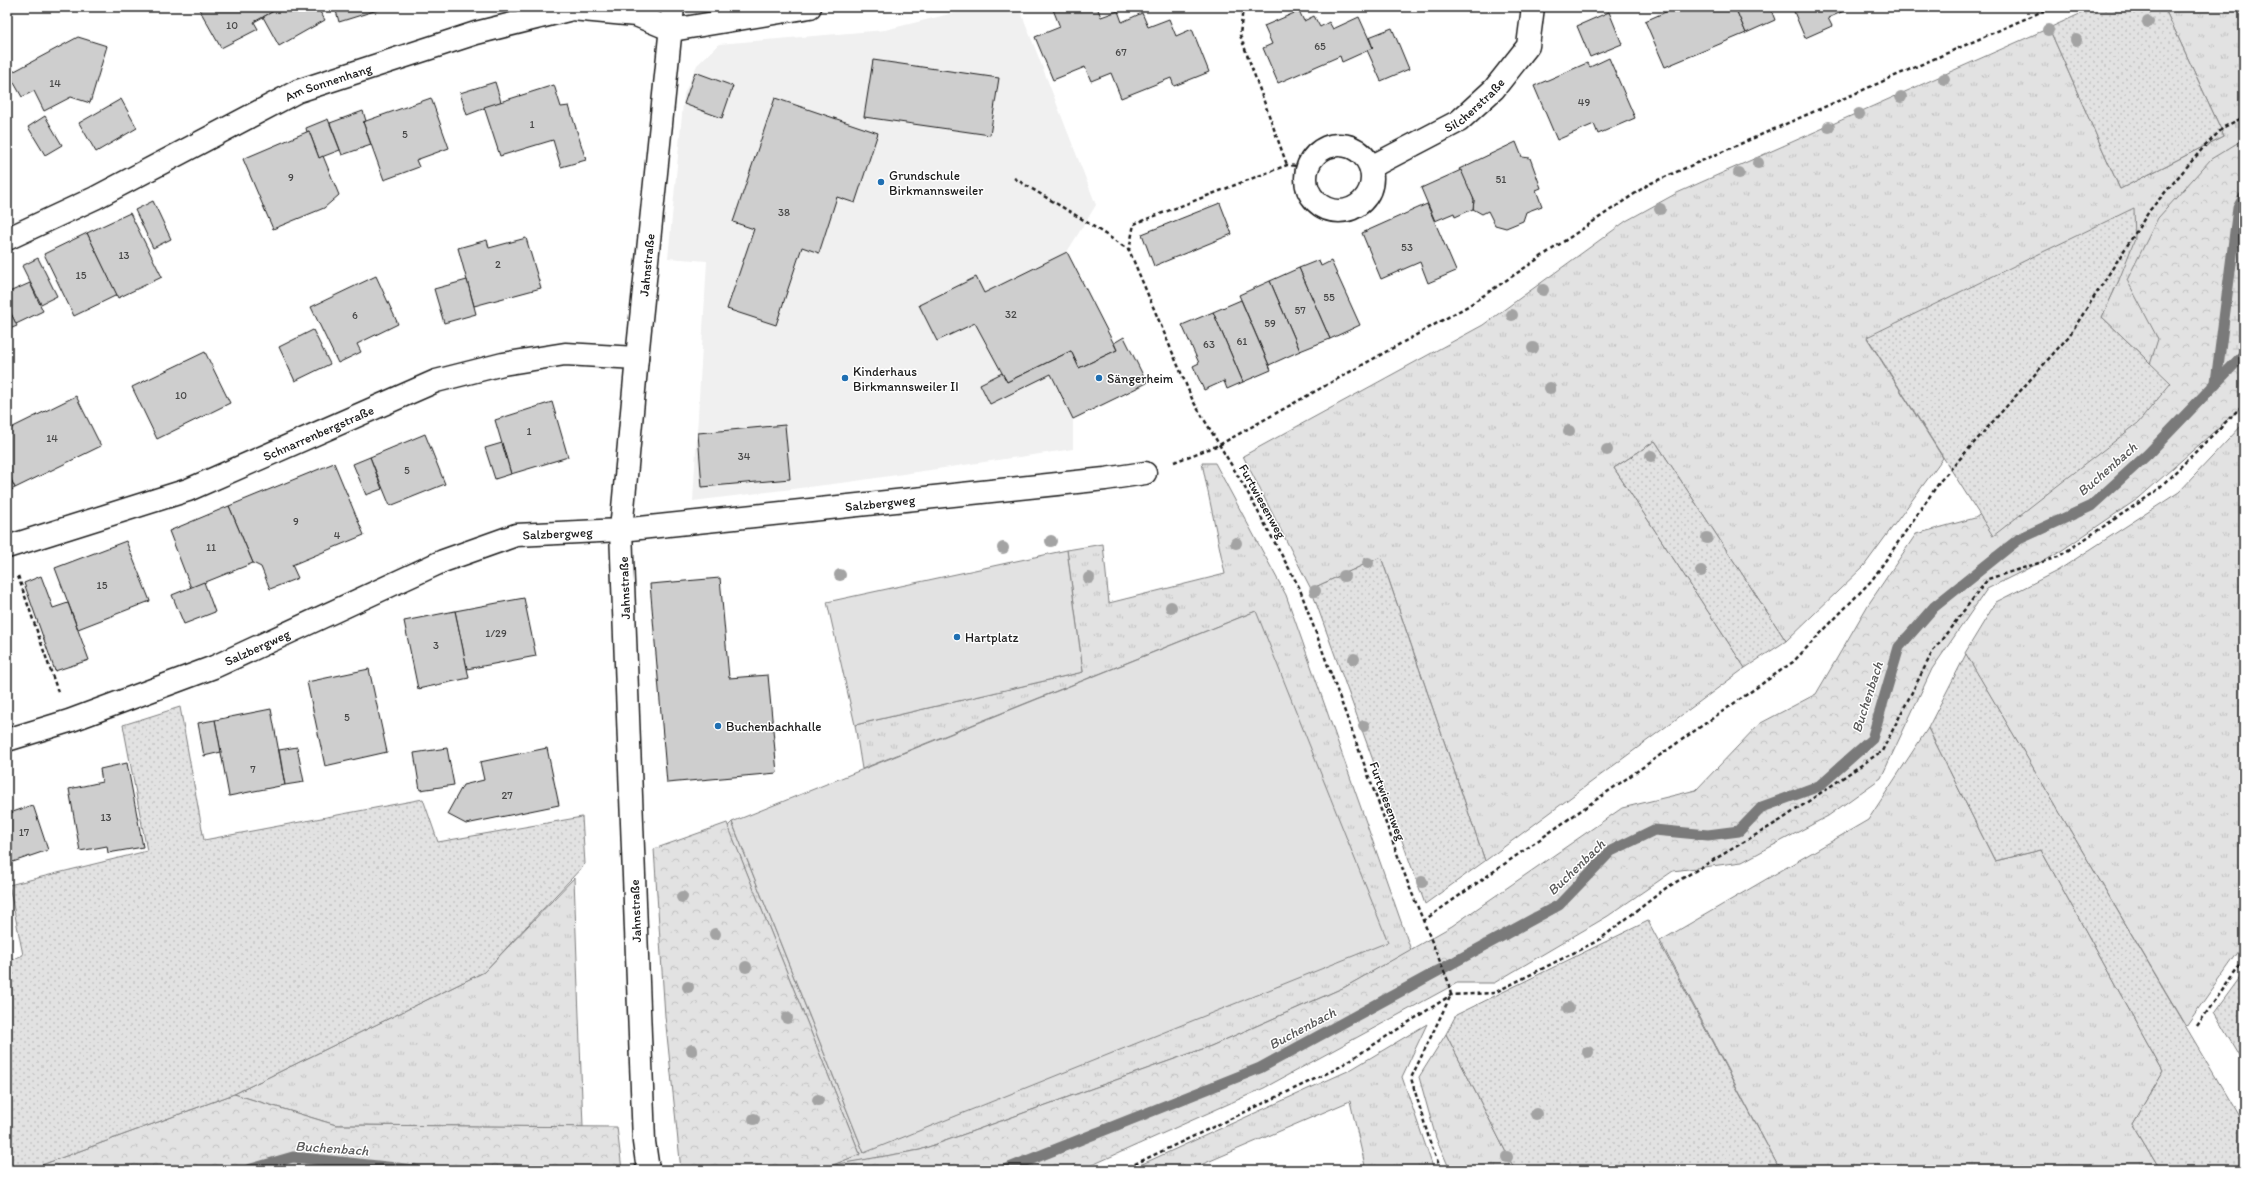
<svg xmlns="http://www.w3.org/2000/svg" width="2251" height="1177" font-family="Itim,sans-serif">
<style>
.built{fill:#f0f0f0}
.grass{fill:url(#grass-tufts);stroke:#7f7f7f}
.forest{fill:url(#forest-crowns);stroke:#7f7f7f}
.wetland{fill:url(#wetland-marsh);stroke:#7f7f7f}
.garden{fill:url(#garden-dots);stroke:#7f7f7f}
.pitch{fill:#e2e2e2;stroke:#7f7f7f}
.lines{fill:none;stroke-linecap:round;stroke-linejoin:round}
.stream{stroke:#7a7a7a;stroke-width:11}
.building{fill:#cecece;stroke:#1c1c1c}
.minor-casing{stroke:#1c1c1c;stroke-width:25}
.path{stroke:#1c1c1c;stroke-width:2.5;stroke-dasharray:4 3;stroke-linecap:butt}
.minor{stroke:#fff;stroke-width:22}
.tree{fill:#a3a3a3}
.poi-dot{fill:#1f6fb2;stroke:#fff;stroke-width:1.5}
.labels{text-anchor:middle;stroke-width:3;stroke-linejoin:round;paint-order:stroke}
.number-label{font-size:11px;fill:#484848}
.street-label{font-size:13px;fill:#1c1c1c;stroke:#fff}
.poi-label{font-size:13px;fill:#1c1c1c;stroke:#fff;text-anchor:start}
.water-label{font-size:14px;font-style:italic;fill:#5a5a5a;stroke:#fff}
</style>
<defs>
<pattern id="grass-tufts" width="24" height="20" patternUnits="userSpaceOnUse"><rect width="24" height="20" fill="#e2e2e2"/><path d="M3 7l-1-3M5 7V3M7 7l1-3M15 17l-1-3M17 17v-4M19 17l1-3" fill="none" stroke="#c1c1c1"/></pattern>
<pattern id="forest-crowns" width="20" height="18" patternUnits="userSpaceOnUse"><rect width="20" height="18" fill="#e2e2e2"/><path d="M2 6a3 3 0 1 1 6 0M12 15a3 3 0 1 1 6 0" fill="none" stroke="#c1c1c1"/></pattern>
<pattern id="wetland-marsh" width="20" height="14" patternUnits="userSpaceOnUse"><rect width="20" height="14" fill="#e2e2e2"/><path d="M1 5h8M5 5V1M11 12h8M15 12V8" fill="none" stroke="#c1c1c1"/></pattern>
<pattern id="garden-dots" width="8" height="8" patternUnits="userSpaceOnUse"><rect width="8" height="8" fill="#e2e2e2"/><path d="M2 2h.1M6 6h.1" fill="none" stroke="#c1c1c1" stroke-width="1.8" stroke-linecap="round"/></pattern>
</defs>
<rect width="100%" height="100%" fill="#fff"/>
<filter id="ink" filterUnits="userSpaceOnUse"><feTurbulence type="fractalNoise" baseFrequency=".025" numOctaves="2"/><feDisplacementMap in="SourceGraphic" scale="8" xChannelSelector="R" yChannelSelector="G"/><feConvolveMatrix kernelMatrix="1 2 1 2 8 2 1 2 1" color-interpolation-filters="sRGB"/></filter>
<g filter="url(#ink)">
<polygon class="built" points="978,7 1019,7 1096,205 1067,252 1117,350 1079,368 1007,382 1002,373 980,384 990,404 1051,374 1073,419 1073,449 849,482 693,501 707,261 668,258 684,94 697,65 719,44 885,30"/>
<g class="grass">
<polygon points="2164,7 2244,7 2244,197 2171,383 2102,317 2119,280 1867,338 1943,458 1864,566 1786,641 1655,441 1614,468 1745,668 1485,861 1381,557 1311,589 1243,456 1483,325 1626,221 1677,193 2049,28 2120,189 2224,136"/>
<polygon points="2244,423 2244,944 2186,1026 1965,653 1996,602 2057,571 2179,492"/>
<polygon points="1202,463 1215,463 1286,595 1411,950 1345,987 1211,1046 920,1150 830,1166 860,1154 728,826 732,822 864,1153 1256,611 862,769 855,725 1083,672 1067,550 1103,544 1109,603 1225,574"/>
<polygon points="1928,728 1995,861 2041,850 2163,1071 2132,1123 2160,1170 1943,1170 1941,1167 1934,1170 1780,1170 1660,941 1868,820"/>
<polygon points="574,878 583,1127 336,1125 234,1094 484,972"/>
<polygon points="1427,1024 1402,1077 1434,1170 1366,1170 1350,1101 1189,1170 1129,1170 1350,1070"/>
<polygon points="1446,1034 1515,1170 1450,1170 1436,1138 1419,1077"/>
</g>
<g class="forest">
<polygon points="2244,139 2244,405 2139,498 2055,555 1987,589 1932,669 1881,778 1828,816 1742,862 1673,871 1608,916 1494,983 1457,983 1264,1088 1081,1170 681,1170 665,1016 654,849 727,823 860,1154 833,1165 920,1150 1211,1046 1345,987 1452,926 1622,808 1696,790 1759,724 1816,694 1868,605 1916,534 1975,518 2139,400 2158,339 2127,280 2158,218 2211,159"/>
<polygon points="234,1094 336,1125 617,1127 622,1170 28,1170"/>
</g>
<polygon class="wetland" points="2244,197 2244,354 2216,382 2238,208"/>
<g class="garden">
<polygon points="2095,7 2164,7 2224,136 2120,189 2049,28"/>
<polygon points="2134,208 2135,239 2119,280 2102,317 2171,383 2138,423 1993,536 1867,337"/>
<polygon points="1655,441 1786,641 1745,668 1614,468"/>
<polygon points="1381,557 1485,861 1425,904 1311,589"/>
<polygon points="1966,654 2244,1125 2244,1170 2160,1170 2132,1123 2163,1071 2041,850 1995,861 1928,728"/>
<polygon points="180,707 204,840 423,799 438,842 582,817 585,864 484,972 234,1094 28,1170 7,1170 7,962 23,955 9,885 147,851 123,725"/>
<polygon points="1648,921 1780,1170 1515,1170 1446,1034 1456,1015"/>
<polygon points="2244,972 2244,1064 2214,1013"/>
</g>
<g class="pitch">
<polygon points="1067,550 1083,672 855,725 827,602"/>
<polygon points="1256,611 1388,942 864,1153 732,822"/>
</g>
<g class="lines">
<g class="stream">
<polyline points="2216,382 2238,208 2244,197"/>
<polyline points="248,1170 293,1157 415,1170"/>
<polyline points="1004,1170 1260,1068 1559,905 1611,851 1654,830 1708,835 1739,831 1762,807 1819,786 1872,739 1899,647 1934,607 2019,539 2091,506 2148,454 2244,354"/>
</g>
</g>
<g class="building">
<polygon points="198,7 281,7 254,22 258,29 221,48"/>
<polygon points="281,7 317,7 325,20 279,46 263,17"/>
<polygon points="335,7 387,7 339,22"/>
<polygon points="1052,7 1097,7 1101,17 1118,11 1122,22 1142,13 1148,27 1169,19 1176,36 1192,29 1209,72 1174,86 1171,78 1121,98 1111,73 1091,81 1085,67 1053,80 1035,37 1060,27"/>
<polygon points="1677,7 1735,7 1746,33 1665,67 1645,21"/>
<polygon points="1735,7 1770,7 1775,20 1746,33"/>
<polygon points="1792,7 1853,7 1828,18 1832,26 1805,38"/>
<polygon points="1299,11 1304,21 1314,16 1320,27 1329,22 1333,29 1359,17 1373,48 1342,62 1340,56 1278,83 1263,48 1272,44 1264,26"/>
<polygon points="1609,12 1622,44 1590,57 1577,26"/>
<polygon points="1392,28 1409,69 1381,81 1367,50 1373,48 1369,37"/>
<polygon points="78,37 107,46 90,103 71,97 44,111 34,91 22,97 9,74"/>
<polygon points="1609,58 1635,118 1598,134 1594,124 1557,140 1534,86 1587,63 1590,67"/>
<polygon points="873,60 999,78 990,135 864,117"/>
<polygon points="695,72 733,86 722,118 684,104"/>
<polygon points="495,82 501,102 467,115 460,93"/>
<polygon points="554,85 561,107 569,106 586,160 561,167 553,140 500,156 484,107"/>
<polygon points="431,98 449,148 416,160 419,167 384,180 363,122"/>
<polygon points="775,98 878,133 855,203 837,197 819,253 802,247 776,325 727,309 754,229 733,222"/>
<polygon points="121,99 137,128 96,152 79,123"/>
<polygon points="363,111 366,121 363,122 371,145 342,155 330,123"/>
<polygon points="45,116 62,145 45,155 28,127"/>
<polygon points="328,119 340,150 319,158 309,131 307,132 306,128"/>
<polygon points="309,131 319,158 323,156 339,195 324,208 273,229 243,159"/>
<polygon points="1516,142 1522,157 1530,158 1541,188 1536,190 1542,206 1526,212 1523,221 1506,228 1495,225 1488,211 1482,214 1473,209 1474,200 1459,169"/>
<polygon points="1461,170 1474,200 1473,209 1455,217 1454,213 1435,221 1421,188"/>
<polygon points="153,201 171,239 153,248 135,210"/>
<polygon points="1220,203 1232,234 1154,266 1142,234"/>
<polygon points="1427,204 1456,271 1428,283 1420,262 1381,279 1362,233"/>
<polygon points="130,213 162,277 118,298 87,233"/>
<polygon points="87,233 117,295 74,316 44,254"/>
<polygon points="526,238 541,288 474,306 458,248 487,240 489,248"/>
<polygon points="1067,252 1117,350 1079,368 1071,351 1007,382 975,323 937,341 919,305 976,277 984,293"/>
<polygon points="38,258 57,296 41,304 22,266"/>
<polygon points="1319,260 1321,266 1331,261 1360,325 1330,339 1299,268"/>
<polygon points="1299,268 1330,339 1300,351 1270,281"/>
<polygon points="376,276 398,324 357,344 361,352 338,363 311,307"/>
<polygon points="467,280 476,314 444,323 434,289"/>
<polygon points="1270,281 1300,351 1269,365 1239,295"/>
<polygon points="30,283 43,311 16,324 7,305 7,293"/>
<polygon points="1241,300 1271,370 1243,382 1213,312"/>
<polygon points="7,305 17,326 7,330"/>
<polygon points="1213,312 1243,382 1227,389 1224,381 1204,390 1193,366 1199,363 1182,325"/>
<polygon points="313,330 330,364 295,381 279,347"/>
<polygon points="1124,337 1147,383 1073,419 1051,374 990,404 980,384 1002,373 1007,382 1071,351 1079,368 1117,350 1114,343"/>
<polygon points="205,352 230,403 157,439 132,387"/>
<polygon points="76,396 101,446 15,488 7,471 7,430"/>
<polygon points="552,402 568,457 511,474 495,420"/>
<polygon points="785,425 790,479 702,487 698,433"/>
<polygon points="425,434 445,484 390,506 370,457"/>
<polygon points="502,443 511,474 495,479 485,448"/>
<polygon points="370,457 382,489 366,495 353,464"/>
<polygon points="334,463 364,535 292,565 298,578 270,589 261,567 253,563 229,506"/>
<polygon points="7,471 15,488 7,492"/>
<polygon points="229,506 253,563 191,588 169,531"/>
<polygon points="126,541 150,601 78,629 55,568"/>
<polygon points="41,576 53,608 68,603 89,660 55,671 24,583"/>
<polygon points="720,578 729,678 768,675 777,773 667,783 650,584"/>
<polygon points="204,582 215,612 184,624 172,595"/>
<polygon points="524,598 536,656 467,669 455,611"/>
<polygon points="455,611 469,678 418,689 404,621"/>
<polygon points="369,669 387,752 325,766 307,682"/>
<polygon points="271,709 285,785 229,796 215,720"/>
<polygon points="215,720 221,752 204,756 198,723"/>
<polygon points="297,747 304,782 285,785 279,750"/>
<polygon points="447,748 454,785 420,790 414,753"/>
<polygon points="547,748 559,805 466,824 447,814 463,785 484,780 480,762"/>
<polygon points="127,763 143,847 108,853 107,846 80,851 69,789 102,782 100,769"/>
<polygon points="33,805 48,850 7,864 7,814"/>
</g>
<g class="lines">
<defs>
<g id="minor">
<polyline points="672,30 810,7"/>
<circle cx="1339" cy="178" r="33"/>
<path id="s1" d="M1371,167l88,-46 35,-32 34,-43 5,-39"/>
<path id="s2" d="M7,239l88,-41 203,-107 178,-58 96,-24 64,6 36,15"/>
<path id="s3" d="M7,547l181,-57 248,-109 67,-17 62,-10 72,4"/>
<path id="s4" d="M7,740l62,-19 145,-54 229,-106 73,-26 105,-5 484,-51 40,-6"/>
<path id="s5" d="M648,1170l-4,-28 -23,-612 16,-172 36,-351"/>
</g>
</defs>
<use href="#minor" class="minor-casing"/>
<g class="path">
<polyline points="1243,7 1240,35 1287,165"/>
<polyline points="2038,7 2040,12"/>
<polyline points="1309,167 1287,165 1134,224 1129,250 1193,401 1244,486 1299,587 1409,886 1448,981 1451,995 1411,1078 1430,1142 1441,1170"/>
<polyline points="1014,178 1082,219 1129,250"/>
<polyline points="1174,462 1219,445 1468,306 1649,184 2052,7"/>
<polyline points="18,576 58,692"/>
<polyline points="1423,921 1793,662 1872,580 1941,480 2069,336 2150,210 2203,148 2224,127 2244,117"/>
<polyline points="2197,1026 2244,960"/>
<polyline points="1122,1170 1336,1069 1451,995 1494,993 1599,940 1666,888 1781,820 1882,751 1933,651 1988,579 2058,557 2155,492 2244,404"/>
</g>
<use href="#minor" class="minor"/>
</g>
<g class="tree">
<circle cx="2148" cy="22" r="6"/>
<circle cx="2048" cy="30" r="6"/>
<circle cx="2076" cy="40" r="6"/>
<circle cx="1944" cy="79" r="6"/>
<circle cx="1901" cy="97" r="6"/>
<circle cx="1859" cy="114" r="6"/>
<circle cx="1829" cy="127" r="6"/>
<circle cx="1758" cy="163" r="6"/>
<circle cx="1739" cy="173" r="6"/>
<circle cx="1660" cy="209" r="6"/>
<circle cx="1543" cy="290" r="6"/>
<circle cx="1512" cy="315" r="6"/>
<circle cx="1533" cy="348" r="6"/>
<circle cx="1550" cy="388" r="6"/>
<circle cx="1569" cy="431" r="6"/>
<circle cx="1607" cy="450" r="6"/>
<circle cx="1651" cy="456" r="6"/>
<circle cx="1707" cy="538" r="6"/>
<circle cx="1051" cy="541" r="6"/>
<circle cx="1236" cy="543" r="6"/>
<circle cx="1003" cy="548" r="6"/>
<circle cx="1368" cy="563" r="6"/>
<circle cx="1701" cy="571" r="6"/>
<circle cx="840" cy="575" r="6"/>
<circle cx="1344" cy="576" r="6"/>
<circle cx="1089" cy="578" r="6"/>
<circle cx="1315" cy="591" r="6"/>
<circle cx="1171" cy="607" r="6"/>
<circle cx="1354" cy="659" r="6"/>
<circle cx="1364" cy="726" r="6"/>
<circle cx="1422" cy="882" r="6"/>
<circle cx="682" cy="897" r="6"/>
<circle cx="715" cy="934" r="6"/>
<circle cx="746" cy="967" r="6"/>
<circle cx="688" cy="987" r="6"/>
<circle cx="1568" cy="1008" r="6"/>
<circle cx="787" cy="1018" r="6"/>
<circle cx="692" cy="1050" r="6"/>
<circle cx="1588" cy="1052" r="6"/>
<circle cx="818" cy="1100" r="6"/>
<circle cx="1536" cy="1114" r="6"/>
<circle cx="754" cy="1119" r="6"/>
<circle cx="1507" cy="1157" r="6"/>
</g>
</g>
<g class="poi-dot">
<circle cx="881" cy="182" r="4"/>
<circle cx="845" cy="378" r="4"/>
<circle cx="1099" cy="378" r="4"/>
<circle cx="957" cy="637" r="4"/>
<circle cx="718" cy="726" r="4"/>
</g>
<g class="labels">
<g class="number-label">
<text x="232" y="29">10</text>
<text x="1320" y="50">65</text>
<text x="1121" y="56">67</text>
<text x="55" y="87">14</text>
<text x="1584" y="106">49</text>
<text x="532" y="128">1</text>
<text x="405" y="138">5</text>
<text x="291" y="181">9</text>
<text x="1501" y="183">51</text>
<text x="784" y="216">38</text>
<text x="1407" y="251">53</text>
<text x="124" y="259">13</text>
<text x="498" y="268">2</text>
<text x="81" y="279">15</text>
<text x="1329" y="301">55</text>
<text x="1300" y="314">57</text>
<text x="1011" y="318">32</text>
<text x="355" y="319">6</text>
<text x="1270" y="327">59</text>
<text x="1242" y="345">61</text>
<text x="1209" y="348">63</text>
<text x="181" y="399">10</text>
<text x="529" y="435">1</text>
<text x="52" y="442">14</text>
<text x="744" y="460">34</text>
<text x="407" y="474">5</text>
<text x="296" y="525">9</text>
<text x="337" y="539">4</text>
<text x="211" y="551">11</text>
<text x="102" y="589">15</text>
<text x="496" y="637">1/29</text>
<text x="436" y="649">3</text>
<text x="347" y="721">5</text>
<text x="253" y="773">7</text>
<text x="507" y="799">27</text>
<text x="106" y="821">13</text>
<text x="24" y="836">17</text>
</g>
<g class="street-label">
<text dy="5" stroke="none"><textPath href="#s2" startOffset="358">Am Sonnenhang</textPath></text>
<text dy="5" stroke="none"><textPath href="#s1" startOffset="121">Silcherstraße</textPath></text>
<text dy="5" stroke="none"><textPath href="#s5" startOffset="907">Jahnstraße</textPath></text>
<text dy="5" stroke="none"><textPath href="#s3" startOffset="332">Schnarrenbergstraße</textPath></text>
<text transform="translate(1263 501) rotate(61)" y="5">Furtwiesenweg</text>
<text dy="5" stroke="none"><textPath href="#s4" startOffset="915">Salzbergweg</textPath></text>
<text dy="5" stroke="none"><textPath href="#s4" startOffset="591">Salzbergweg</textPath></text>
<text transform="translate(624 588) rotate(-92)" y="5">Jahnstraße</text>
<text dy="5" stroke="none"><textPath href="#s4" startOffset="267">Salzbergweg</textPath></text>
<text transform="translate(1388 801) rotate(70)" y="5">Furtwiesenweg</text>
<text transform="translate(635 911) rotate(-92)" y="5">Jahnstraße</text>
</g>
<g class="poi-label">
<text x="889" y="180">Grundschule<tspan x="889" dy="15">Birkmannsweiler</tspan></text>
<text x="853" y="376">Kinderhaus<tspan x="853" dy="15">Birkmannsweiler II</tspan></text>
<text x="1107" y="383">Sängerheim</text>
<text x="965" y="642">Hartplatz</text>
<text x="726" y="731">Buchenbachhalle</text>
</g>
<g class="water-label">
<text transform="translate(2107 469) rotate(-41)" y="5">Buchenbach</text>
<text transform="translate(1867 697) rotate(-72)" y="5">Buchenbach</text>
<text transform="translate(1576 867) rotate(-44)" y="5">Buchenbach</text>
<text transform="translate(1302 1028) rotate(-28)" y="5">Buchenbach</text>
<text transform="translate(332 1148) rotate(4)" y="5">Buchenbach</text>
</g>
</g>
<rect width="2251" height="1177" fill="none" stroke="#fff" stroke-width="24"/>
<rect x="12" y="12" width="2227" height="1153" fill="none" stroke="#1c1c1c" stroke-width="1.5" filter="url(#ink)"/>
</svg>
